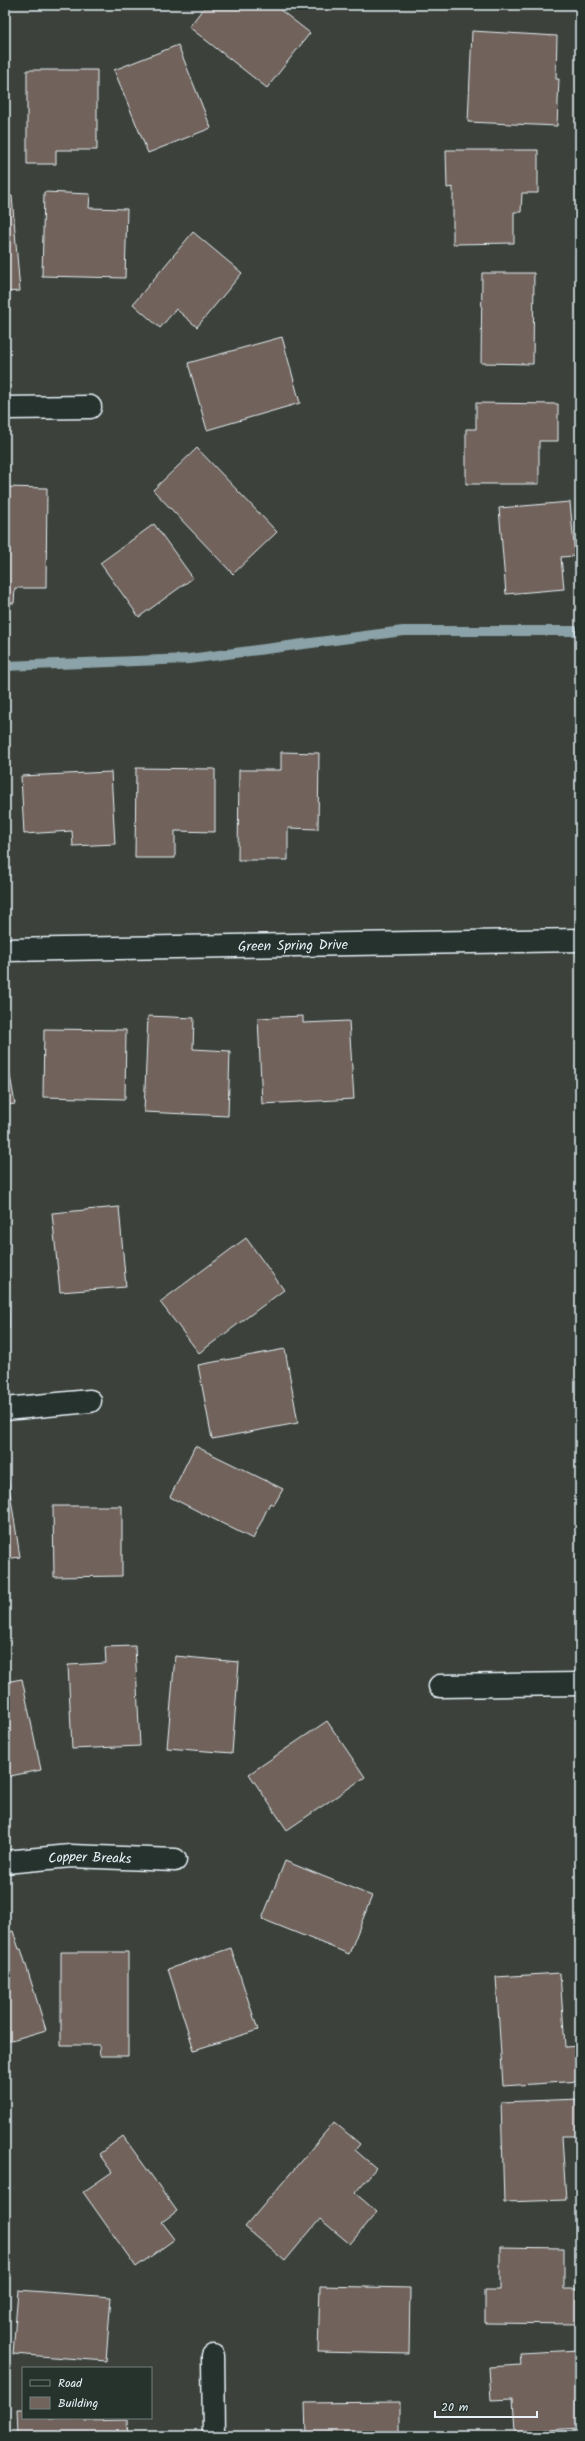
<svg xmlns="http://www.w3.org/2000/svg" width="585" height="2441" font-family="Kalam,sans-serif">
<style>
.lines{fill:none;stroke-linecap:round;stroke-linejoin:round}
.stream{stroke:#8aa2a8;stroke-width:10}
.building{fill:#71645c;stroke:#e8f1f8}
.street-casing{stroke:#e8f1f8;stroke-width:25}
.secondary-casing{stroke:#e8f1f8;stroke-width:25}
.street{stroke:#26332d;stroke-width:22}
.secondary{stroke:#26332d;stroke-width:22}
.labels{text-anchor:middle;stroke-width:3;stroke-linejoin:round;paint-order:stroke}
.street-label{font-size:14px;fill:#e8f1f8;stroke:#26332d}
</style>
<rect width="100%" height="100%" fill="#3c423b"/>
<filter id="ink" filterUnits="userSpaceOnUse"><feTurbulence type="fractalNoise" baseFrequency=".025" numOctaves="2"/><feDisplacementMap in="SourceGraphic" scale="8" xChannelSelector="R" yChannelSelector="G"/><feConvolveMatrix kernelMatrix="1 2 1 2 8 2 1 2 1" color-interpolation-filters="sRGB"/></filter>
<g filter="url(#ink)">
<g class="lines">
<polyline class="stream" points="5,666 189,659 403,631 580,631"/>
</g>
<g class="building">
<polygon points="206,5 274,5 310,33 267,88 189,27"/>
<polygon points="472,31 557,36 556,79 559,79 557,126 468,122"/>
<polygon points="178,45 211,128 148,153 114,70"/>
<polygon points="27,70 97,70 97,150 56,150 56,164 27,164"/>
<polygon points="446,150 538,150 538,193 522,193 521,212 514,212 514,243 453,244 453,187 447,188"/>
<polygon points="44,192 90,194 89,208 127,209 125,278 42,276"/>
<polygon points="5,196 12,196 20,291 5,292"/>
<polygon points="193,232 242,273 197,327 176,309 160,328 133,304"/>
<polygon points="482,273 534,273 533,364 481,363"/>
<polygon points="282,337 300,403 207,430 188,363"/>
<polygon points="476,403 558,404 558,441 539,441 539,484 466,484 466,429 476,429"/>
<polygon points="197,448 277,532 233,574 153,490"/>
<polygon points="5,487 47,488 46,588 15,588 14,603 5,603"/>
<polygon points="570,502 575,556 561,557 564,589 506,594 499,508"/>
<polygon points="154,524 193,578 139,617 100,563"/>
<polygon points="281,752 319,753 318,829 288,828 288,860 238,860 239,770 281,770"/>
<polygon points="136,768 215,769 215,832 175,831 175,858 135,858"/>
<polygon points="111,772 115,844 73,846 72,831 24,834 21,776"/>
<polygon points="148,1016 194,1018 193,1049 230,1051 228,1116 144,1112"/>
<polygon points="303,1016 303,1023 349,1021 354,1099 262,1104 258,1018"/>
<polygon points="44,1029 126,1030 125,1099 43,1097"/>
<polygon points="5,1047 15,1104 5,1105"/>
<polygon points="119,1207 126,1287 60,1292 52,1213"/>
<polygon points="5,1211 7,1211 9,1329 5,1329"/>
<polygon points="246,1238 284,1290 199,1353 160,1302"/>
<polygon points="285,1349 298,1423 212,1439 198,1365"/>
<polygon points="195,1446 283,1489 274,1505 270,1503 253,1539 170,1497"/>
<polygon points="5,1473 7,1473 20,1557 5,1559"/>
<polygon points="53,1506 122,1506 122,1576 54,1577"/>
<polygon points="135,1646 140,1746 72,1749 68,1665 106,1663 105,1647"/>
<polygon points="175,1656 239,1662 232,1753 167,1748"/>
<polygon points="22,1679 41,1770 5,1777 5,1682"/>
<polygon points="327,1721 365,1777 287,1830 249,1774"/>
<polygon points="285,1861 372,1896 349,1954 262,1919"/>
<polygon points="13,1931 19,1949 21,1949 46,2030 5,2042 5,1933"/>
<polygon points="231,1948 258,2030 194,2050 168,1969"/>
<polygon points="61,1952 128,1952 128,2056 100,2056 99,2045 61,2045"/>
<polygon points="560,1973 565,2047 580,2046 580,2081 503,2086 496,1977"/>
<polygon points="579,2099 580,2136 562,2136 566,2200 504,2202 501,2102"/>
<polygon points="334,2122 360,2144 355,2150 376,2168 355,2193 377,2212 350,2244 320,2219 285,2261 245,2227"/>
<polygon points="123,2136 177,2211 162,2222 175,2239 136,2267 83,2192 112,2172 99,2154"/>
<polygon points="500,2247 564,2248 564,2289 578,2289 578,2324 485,2323 485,2290 500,2290"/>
<polygon points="320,2286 410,2288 409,2354 318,2352"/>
<polygon points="18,2290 111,2297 106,2361 13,2354"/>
<polygon points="580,2350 580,2428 515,2432 513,2399 491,2400 489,2367 521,2365 520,2353"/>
<polygon points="400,2402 400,2436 306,2436 305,2403"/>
<polygon points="17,2409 23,2409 23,2418 85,2418 85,2421 127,2420 128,2436 18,2436"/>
</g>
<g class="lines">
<defs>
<g id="street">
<polyline points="5,408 90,407"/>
<polyline points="5,1409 90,1401"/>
<polyline points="440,1686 580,1684"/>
<path id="s1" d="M5,1862l66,-6 104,4"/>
<polyline points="213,2356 214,2436"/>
</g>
<g id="secondary">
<path id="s2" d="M5,950l575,-10"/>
</g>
</defs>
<use href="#street" class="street-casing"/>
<use href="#secondary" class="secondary-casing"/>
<use href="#street" class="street"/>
<use href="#secondary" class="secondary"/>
</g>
</g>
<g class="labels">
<g class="street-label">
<text dy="5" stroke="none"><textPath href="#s2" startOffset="288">Green Spring Drive</textPath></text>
<text dy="5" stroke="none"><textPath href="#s1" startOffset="85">Copper Breaks</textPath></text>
</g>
</g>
<rect width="585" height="2441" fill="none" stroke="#26332d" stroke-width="20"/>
<rect x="10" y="10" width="565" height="2421" fill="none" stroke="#e8f1f8" stroke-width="1.5" filter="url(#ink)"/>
<rect x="22" y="2367" width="130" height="52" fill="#26332d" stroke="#747f7e"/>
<rect x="30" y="2380" width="20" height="6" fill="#26332d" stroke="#747f7e"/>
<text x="58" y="2387" font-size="12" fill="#e8f1f8">Road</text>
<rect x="30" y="2397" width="20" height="12" fill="#71645c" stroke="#747f7e"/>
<text x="58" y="2407" font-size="12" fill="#e8f1f8">Building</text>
<path d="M435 2411v6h102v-6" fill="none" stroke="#e8f1f8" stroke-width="2"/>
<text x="441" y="2411" font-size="12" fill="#e8f1f8" stroke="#26332d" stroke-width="3" paint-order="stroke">20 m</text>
</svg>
